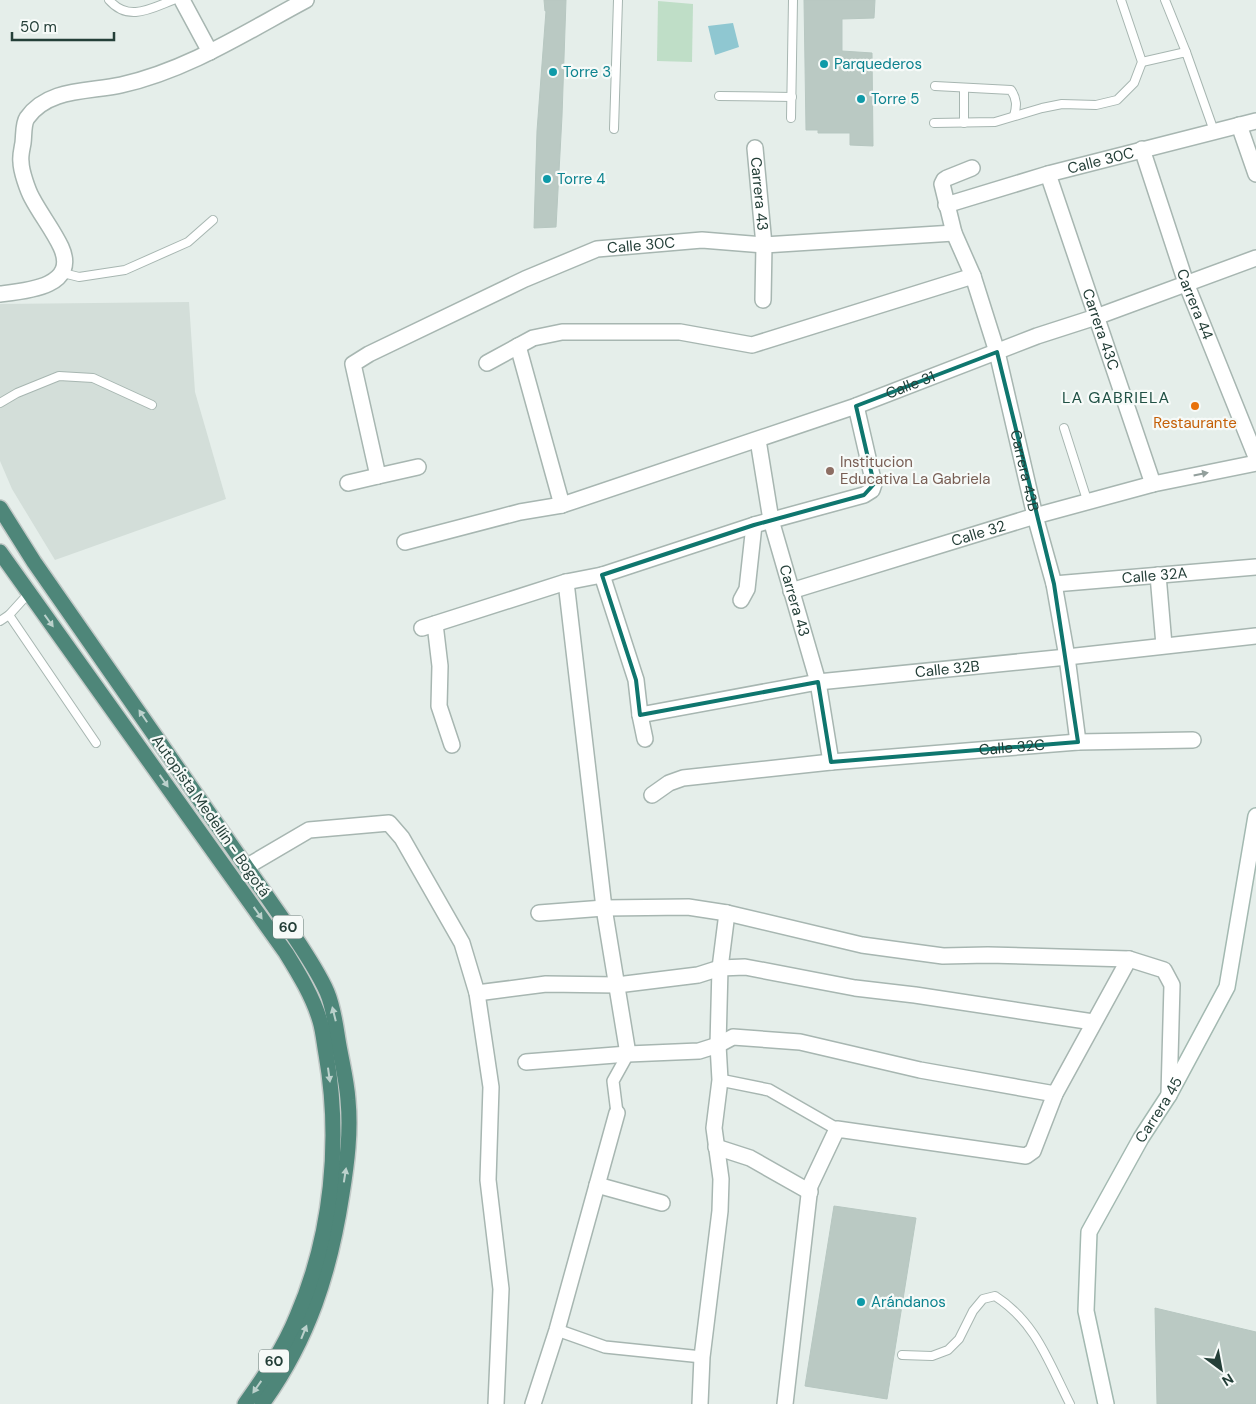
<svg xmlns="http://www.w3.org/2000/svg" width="1256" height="1404" font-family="'DM Sans',sans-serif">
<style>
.built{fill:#d3ded9}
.green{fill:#bfdec7}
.water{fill:#8fc7d1}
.building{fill:#bac9c3;stroke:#b7c7c1}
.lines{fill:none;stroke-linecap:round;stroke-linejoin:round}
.service-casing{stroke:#a7b6b1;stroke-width:10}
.pedestrian-casing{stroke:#a7b6b1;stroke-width:14}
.minor-casing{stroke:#a7b6b1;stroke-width:18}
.secondary-casing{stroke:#a3b9b1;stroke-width:18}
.trunk-casing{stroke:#c2c9c7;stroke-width:18}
.service{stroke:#fff;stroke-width:8}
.pedestrian{stroke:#fff;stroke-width:11}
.minor{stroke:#fff;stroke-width:15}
.secondary{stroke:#fff;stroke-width:15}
.trunk{stroke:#4e8679;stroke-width:15}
.oneway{fill:#929f9c}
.oneway2{fill:#bbd1cc}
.marked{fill:none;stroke:#0f766e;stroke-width:4;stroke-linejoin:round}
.culture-dot{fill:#0f9aa8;stroke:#f6faf8;stroke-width:2}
.food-dot{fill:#e8710a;stroke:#f6faf8;stroke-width:2}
.education-dot{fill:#8d6e63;stroke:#f6faf8;stroke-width:2}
.labels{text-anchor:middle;stroke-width:4.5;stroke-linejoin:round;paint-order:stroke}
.shield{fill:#f6faf8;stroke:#637772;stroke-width:1}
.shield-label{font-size:14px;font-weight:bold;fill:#243f38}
.culture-label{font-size:15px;fill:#0d838f;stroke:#f6faf8;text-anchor:start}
.street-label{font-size:15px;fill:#243f38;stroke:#f6faf8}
.food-label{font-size:15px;fill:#c56008;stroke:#f6faf8}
.education-label{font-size:15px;fill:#785e54;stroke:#f6faf8;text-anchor:start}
.neighbourhood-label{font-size:16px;letter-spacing:1px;fill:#205145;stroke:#f6faf8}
</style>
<rect width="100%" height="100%" fill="#e5eeea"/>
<polygon class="built" points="189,302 195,392 226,499 55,560 12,489 0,461 0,304"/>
<polygon class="green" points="658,1 693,4 692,62 657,61"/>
<polygon class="water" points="733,23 739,47 715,55 708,26"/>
<g class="building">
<polygon points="544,0 566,0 562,116 556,227 534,228 537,131 546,11 545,11"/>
<polygon points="804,0 875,0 874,18 842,19 842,51 872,53 873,146 850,145 850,133 818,133 818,130 806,130"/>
<polygon points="834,1206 916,1218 887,1399 805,1386"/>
<polygon points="1155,1308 1256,1332 1256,1404 1157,1404"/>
</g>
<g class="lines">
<defs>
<g id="service">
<path d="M109,0c19,22 41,9 64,0"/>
<polyline points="1165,0 1186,52"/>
<polyline points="1142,62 1186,52 1214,131"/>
<path d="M935,86l76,4c6,9 6,16 3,26"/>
<polyline points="719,96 792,97"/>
<polyline points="791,118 793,0"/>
<polyline points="934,123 995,122 1042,108 1062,104 1096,105 1117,100 1134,83 1142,62 1121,0"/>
<polyline points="964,123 964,88"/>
<polyline points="614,129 618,0"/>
<polyline points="63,273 79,277 125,270 188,242 213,220"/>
<polyline points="0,403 17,393 59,376 93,378 152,405"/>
<polyline points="1064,428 1088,503"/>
<polyline points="9,615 96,743"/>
<polyline points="0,621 9,615 29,593"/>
<path d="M902,1355l30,1 16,-6 11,-11 14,-28 10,-12 12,-3c41,26 54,67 75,108"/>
</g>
<g id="pedestrian">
<polyline points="720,1080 769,1090 837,1129"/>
<polyline points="617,1113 613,1081 628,1054"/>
<polyline points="557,1330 605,1347 702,1357"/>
</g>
<g id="minor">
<polyline points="182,0 210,52"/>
<polyline points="1239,125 1256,174"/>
<path id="s1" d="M755,148l9,97 -1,55"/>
<path id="s2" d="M1142,149l44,134 70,174"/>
<path id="s3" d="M972,168l-25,10 -3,2 -2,4 12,49 19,43 24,76 38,164 19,68 13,73 11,85"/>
<path id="s4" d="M1048,174l105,310"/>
<path id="s5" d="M946,205l102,-31 208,-53"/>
<path d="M0,294c26,-3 79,-7 61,-47 -8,-17 -20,-32 -29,-49 -4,-7 -11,-27 -11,-36 -1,-6 1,-13 2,-19 1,-7 0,-19 4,-25 21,-30 62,-26 94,-33 67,-15 125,-53 185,-85"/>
<polyline points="518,346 562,505"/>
<polyline points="487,363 533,338 562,332 680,332 752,345 973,276"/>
<path id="s6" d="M758,440l13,80 47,162 13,80"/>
<path id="s7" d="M418,467l-40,9 -25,-112 16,-10 156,-75 72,-30 105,-9 62,5 190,-12"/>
<polyline points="348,483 378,476"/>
<path id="s8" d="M405,542l115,-30 42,-7 294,-99 181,-70 59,-19 160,-59"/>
<polyline points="602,575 636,680 640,715 645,739"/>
<polyline points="1158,575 1164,645"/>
<polyline points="566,582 604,908 628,1054"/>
<path id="s9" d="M1054,584l202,-17"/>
<path id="s10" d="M791,591l244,-75 118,-32 103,-21"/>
<polyline points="741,600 747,589 754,525"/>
<polyline points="435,624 440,666 439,706 452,745"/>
<polyline points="422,628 566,582 602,575 754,525 864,495 872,490 874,484 856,406"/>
<path id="s11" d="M640,715l178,-33 249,-25 189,-21"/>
<path id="s12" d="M652,795l17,-12 14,-5 148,-16 247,-20 115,-2"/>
<polyline points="246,867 309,830 389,823 402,838 462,943 477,993 491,1087 488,1180 501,1289 496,1404"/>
<polyline points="539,913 604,908 688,907 727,913 862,945 943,956 988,955 1129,959 1164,970 1172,985 1169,1095"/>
<polyline points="477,993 546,984 617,985 698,975 720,968 745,967 855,988 915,995 1093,1022"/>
<polyline points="526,1062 628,1054 699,1051 718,1045 733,1037 800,1042 920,1070 1055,1094"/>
<polyline points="716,1147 750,1158 810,1192"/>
<polyline points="597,1185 662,1203"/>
<polyline points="533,1404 557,1330 617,1113"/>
<polyline points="700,1404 702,1357 720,1211 721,1179 714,1128 720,1080 718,1045 720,968 727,913"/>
<polyline points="785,1404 810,1186 837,1129 1026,1156 1033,1151 1055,1094 1129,959"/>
</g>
<g id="secondary">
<path id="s13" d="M1106,1404l-20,-93 3,-79 52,-94 28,-43 58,-108 29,-171"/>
</g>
<g id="trunk">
<path d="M0,508l34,54 250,359c15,23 32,46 43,71 8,19 9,39 13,59 3,16 7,33 8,49 3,32 -1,63 -6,94 -12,78 -33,145 -80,210"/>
<path d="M0,552l286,401c13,21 27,44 34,68 3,10 4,22 6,33 15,86 6,181 -29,262 -13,32 -32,60 -52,88"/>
</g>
</defs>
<use href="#service" class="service-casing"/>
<use href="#pedestrian" class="pedestrian-casing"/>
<use href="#minor" class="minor-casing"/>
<use href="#secondary" class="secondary-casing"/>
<use href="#trunk" class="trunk-casing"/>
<use href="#service" class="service"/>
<use href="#pedestrian" class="pedestrian"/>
<use href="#minor" class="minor"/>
<use href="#secondary" class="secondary"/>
<use href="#trunk" class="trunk"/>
</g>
<defs><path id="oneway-solid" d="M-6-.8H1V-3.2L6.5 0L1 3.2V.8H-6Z" transform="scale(1.25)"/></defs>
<use class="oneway" href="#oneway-solid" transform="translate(1201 474) rotate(-11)"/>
<g class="oneway2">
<use href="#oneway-solid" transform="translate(49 621) rotate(54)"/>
<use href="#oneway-solid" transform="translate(143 716) rotate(-124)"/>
<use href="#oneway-solid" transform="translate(164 781) rotate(55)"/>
<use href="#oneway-solid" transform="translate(258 913) rotate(55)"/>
<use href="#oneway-solid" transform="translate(334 1014) rotate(-104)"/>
<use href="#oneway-solid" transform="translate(329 1075) rotate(82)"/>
<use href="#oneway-solid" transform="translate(345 1175) rotate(-81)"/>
<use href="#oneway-solid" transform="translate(304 1332) rotate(-68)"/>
<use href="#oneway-solid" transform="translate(257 1387) rotate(125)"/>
</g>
<path class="marked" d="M997,352l57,232 24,158 -247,20 -13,-80 -178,33 -4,-35 -34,-105 152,-50 110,-30 10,-11 -18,-78z"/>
<g class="culture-dot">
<circle cx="824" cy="64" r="5"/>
<circle cx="553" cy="72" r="5"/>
<circle cx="861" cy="99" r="5"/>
<circle cx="547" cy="179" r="5"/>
<circle cx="861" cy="1302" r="5"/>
</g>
<circle class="food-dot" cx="1195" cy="406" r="5"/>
<circle class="education-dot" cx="830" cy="471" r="5"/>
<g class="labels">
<g class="shield">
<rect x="273" y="915.5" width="30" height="23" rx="4"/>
<rect x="259" y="1349.5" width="30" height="23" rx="4"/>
</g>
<g class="shield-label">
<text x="288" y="932">60</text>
<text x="274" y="1366">60</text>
</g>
<g class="culture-label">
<text x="834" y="69">Parquederos</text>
<text x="563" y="77">Torre 3</text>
<text x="871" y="104">Torre 5</text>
<text x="557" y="184">Torre 4</text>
<text x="871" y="1307">Arándanos</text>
</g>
<g class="street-label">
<text dy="5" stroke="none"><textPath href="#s5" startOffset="161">Calle 30C</textPath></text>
<text dy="5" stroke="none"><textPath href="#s1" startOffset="46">Carrera 43</textPath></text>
<text dy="5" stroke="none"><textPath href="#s7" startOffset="470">Calle 30C</textPath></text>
<text dy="5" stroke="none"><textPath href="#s2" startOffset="164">Carrera 44</textPath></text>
<text dy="5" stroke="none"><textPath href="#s4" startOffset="164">Carrera 43C</textPath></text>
<text dy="5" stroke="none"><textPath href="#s8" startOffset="530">Calle 31</textPath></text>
<text dy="5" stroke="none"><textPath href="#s3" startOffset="334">Carrera 43B</textPath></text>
<text dy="5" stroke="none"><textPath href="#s10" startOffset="196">Calle 32</textPath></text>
<text dy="5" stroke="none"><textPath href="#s9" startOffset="101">Calle 32A</textPath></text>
<text dy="5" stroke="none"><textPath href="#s6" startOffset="165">Carrera 43</textPath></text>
<text dy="5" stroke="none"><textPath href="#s11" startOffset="311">Calle 32B</textPath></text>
<text dy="5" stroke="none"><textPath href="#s12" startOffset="366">Calle 32C</textPath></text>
<text transform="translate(211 816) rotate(55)" y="5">Autopista Medellín - Bogotá</text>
<text dy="5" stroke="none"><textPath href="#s13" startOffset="315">Carrera 45</textPath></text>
</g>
<g class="food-label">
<text x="1195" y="428">Restaurante</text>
</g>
<g class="education-label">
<text x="840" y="467">Institucion<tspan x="840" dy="17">Educativa La Gabriela</tspan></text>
</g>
<g class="neighbourhood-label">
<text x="1116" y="403">LA GABRIELA</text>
</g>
</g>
<g transform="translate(1221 1369) rotate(148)" stroke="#f6faf8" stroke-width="4" paint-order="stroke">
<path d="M0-4L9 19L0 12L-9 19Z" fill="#243f38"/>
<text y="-8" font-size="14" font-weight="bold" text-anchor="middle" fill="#243f38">N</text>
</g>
<path d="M12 32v8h102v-8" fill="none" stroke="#243f38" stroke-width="2.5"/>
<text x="20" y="32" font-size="15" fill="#243f38" stroke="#f6faf8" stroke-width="4" paint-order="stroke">50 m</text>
</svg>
